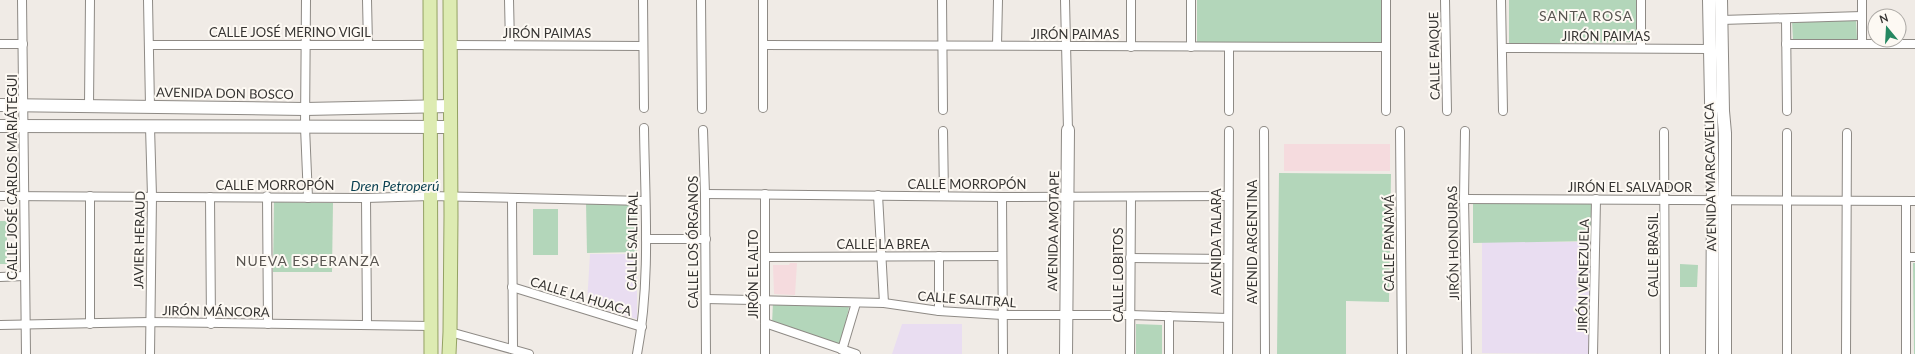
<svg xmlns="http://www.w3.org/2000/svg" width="1915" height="354" font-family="Lato,sans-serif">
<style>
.education{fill:#e9ddf1}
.medical{fill:#f5dbde}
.green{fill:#b3d6ba}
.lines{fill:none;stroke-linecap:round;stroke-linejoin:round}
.street-casing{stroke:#8e8a85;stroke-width:10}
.secondary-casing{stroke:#8e8a85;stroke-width:14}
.primary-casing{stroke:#94a263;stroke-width:15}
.street{stroke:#fff;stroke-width:8}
.secondary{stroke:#fff;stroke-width:12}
.primary{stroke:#ddebb2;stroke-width:13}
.labels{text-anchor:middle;stroke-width:4;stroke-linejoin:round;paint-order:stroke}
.street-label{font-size:13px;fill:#363432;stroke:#fdf9f3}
.neighbourhood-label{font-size:14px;letter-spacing:1px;fill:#5a5652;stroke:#fdf9f3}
.water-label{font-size:14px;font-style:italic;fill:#083f50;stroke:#fdf9f3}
</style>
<rect width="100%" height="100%" fill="#f0ebe6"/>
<g class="education">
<polygon points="1482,242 1590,242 1590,354 1482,353"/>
<polygon points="590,254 637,254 637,319 587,304"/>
<polygon points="902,324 962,324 962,354 892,354"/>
</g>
<g class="medical">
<rect x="1284" y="144" width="106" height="27"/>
<polygon points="790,263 797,263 795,295 774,294 773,265 789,265"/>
</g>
<g class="green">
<rect x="1197" y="0" width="186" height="43"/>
<polygon points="1509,0 1640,0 1640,42 1509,44"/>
<polygon points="1856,19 1857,39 1793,40 1792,21"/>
<polygon points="1279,173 1391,174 1389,302 1346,301 1346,354 1277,354"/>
<polygon points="274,202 333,203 332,272 273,272"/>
<polygon points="1592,202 1593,241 1473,243 1473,204"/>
<polygon points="586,203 637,205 637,252 587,253"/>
<rect x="533" y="209" width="25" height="46"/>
<rect x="0" y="221" width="7" height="43"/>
<polygon points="1913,263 1915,263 1915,354 1914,354"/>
<polygon points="1680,264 1698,265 1697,287 1680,287"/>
<polygon points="773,302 849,307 841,346 772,324"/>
<polygon points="1136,324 1162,325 1162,354 1136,354"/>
</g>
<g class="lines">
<defs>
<g id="street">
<polyline points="22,0 26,354"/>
<polyline points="148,0 150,106"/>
<polyline points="306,0 305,127 308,198"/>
<polyline points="367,0 368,44"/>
<polyline points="509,0 510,44"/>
<polyline points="643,0 644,108"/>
<polyline points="701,0 702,109"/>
<polyline points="763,0 763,108"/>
<polyline points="942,0 943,110"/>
<polyline points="1065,0 1068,130"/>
<polyline points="1191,0 1191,47"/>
<polyline points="1386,0 1386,111"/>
<polyline points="1445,0 1447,111"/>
<polyline points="1501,0 1503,111"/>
<polyline points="1641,0 1641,48"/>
<polyline points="1862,0 1862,43"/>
<polyline points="1786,19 1787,111"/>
<polyline points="1721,20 1862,16"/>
<polyline points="0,44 23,44"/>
<polyline points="1786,44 1915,44"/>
<polyline points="149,45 431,45"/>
<polyline points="450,45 643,46"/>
<polyline points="764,45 1386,47"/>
<polyline points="997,45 998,0"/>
<polyline points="1131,47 1131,0"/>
<polyline points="1502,48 1710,49"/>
<polyline points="89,105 90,0"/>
<polyline points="1229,111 1229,47"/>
<polyline points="150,127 152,196 150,354"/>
<polyline points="703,130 705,194 706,354"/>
<polyline points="943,131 944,196"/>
<polyline points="1264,131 1265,354"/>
<polyline points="1400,131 1402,354"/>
<polyline points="1465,131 1464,199 1467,354"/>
<polyline points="1664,132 1665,354"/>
<polyline points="705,194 1002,197 1228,196"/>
<polyline points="878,195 884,303"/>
<polyline points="0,196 366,198 430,196 645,201"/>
<polyline points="267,196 268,324"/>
<polyline points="210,197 211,324"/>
<polyline points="1002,197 1003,354"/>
<polyline points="366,198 367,324"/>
<polyline points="512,199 513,348"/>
<polyline points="1464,199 1915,201"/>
<polyline points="646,239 706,239"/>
<polyline points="765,257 1002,256"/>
<polyline points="1906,257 1915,257"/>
<polyline points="1130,258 1228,259"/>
<polyline points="0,277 24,276"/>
<polyline points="512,287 642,327"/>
<polyline points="706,299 884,303 939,311 1002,315 1130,315 1228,318"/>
<polyline points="939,311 939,256"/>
<polyline points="765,323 856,354"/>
<polyline points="90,324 90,196"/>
<polyline points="0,325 150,322 431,326"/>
<polyline points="450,332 529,354"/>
<polyline points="842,350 856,303"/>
<path d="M637,354c14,-73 8,-151 7,-226"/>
<polyline points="765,354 765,194"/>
<polyline points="1130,354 1131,197"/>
<polyline points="1169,354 1169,316"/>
<polyline points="1228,354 1229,131"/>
<polyline points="1593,354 1596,199"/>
<polyline points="1787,354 1787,133"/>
<polyline points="1846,354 1847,133"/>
<polyline points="1906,354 1906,201"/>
</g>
<g id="secondary">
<polyline points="1709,0 1713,200 1712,354"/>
<polyline points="1721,0 1723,111 1725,133 1725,354"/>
<polyline points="0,105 305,109 450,106"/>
<polyline points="0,126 450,127"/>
<polyline points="1066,354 1068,130"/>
</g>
<g id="primary">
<polyline points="430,0 431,354"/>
<polyline points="449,354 450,332 451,216 450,0"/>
</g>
</defs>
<use href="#street" class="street-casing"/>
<use href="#secondary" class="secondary-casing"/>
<use href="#primary" class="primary-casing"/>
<use href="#street" class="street"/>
<use href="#secondary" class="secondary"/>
<use href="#primary" class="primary"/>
</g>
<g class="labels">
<g class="street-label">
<text x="290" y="37">CALLE JOSÉ MERINO VIGIL</text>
<text x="547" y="38">JIRÓN PAIMAS</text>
<text x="1075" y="39">JIRÓN PAIMAS</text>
<text x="1606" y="41">JIRÓN PAIMAS</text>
<text transform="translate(1434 56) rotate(-91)" y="5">CALLE FAIQUE</text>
<text transform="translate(225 93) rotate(1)" y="5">AVENIDA DON BOSCO</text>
<text transform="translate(12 177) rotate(-90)" y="5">CALLE JOSÉ CARLOS MARIÁTEGUI</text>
<text transform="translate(1710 177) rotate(-91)" y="5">AVENIDA MARCAVELICA</text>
<text x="967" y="189">CALLE MORROPÓN</text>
<text x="275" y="190">CALLE MORROPÓN</text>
<text x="1630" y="192">JIRÓN EL SALVADOR</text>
<text transform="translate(1053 231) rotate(-89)" y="5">AVENIDA AMOTAPE</text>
<text transform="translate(139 240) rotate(-89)" y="5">JAVIER HERAUD</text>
<text transform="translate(632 241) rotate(-89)" y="5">CALLE SALITRAL</text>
<text transform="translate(693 242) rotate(-90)" y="5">CALLE LOS ÓRGANOS</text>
<text transform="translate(1216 242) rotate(-90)" y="5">AVENIDA TALARA</text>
<text transform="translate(1252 242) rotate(-90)" y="5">AVENID ARGENTINA</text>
<text transform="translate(1389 243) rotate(-90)" y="5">CALLE PANAMÁ</text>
<text transform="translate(1453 243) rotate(-91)" y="5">JIRÓN HONDURAS</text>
<text x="883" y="249">CALLE LA BREA</text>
<text transform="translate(1653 255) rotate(-90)" y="5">CALLE BRASIL</text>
<text transform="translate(753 274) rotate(-90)" y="5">JIRÓN EL ALTO</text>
<text transform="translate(1118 275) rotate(-90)" y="5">CALLE LOBITOS</text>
<text transform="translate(1583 276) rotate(-89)" y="5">JIRÓN VENEZUELA</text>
<text transform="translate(581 296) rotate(17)" y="5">CALLE LA HUACA</text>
<text transform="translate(967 299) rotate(4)" y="5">CALLE SALITRAL</text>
<text transform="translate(216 311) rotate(1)" y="5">JIRÓN MÁNCORA</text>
</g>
<g class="neighbourhood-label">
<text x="1586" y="21">SANTA ROSA</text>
<text x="308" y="266">NUEVA ESPERANZA</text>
</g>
<g class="water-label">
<text x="395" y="191">Dren Petroperú</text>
</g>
</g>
<g transform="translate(1887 28) rotate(342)"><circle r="19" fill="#fdf9f3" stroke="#adaaa6"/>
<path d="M0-3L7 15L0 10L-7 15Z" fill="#258861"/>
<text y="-6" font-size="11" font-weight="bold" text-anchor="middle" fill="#363432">N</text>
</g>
</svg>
